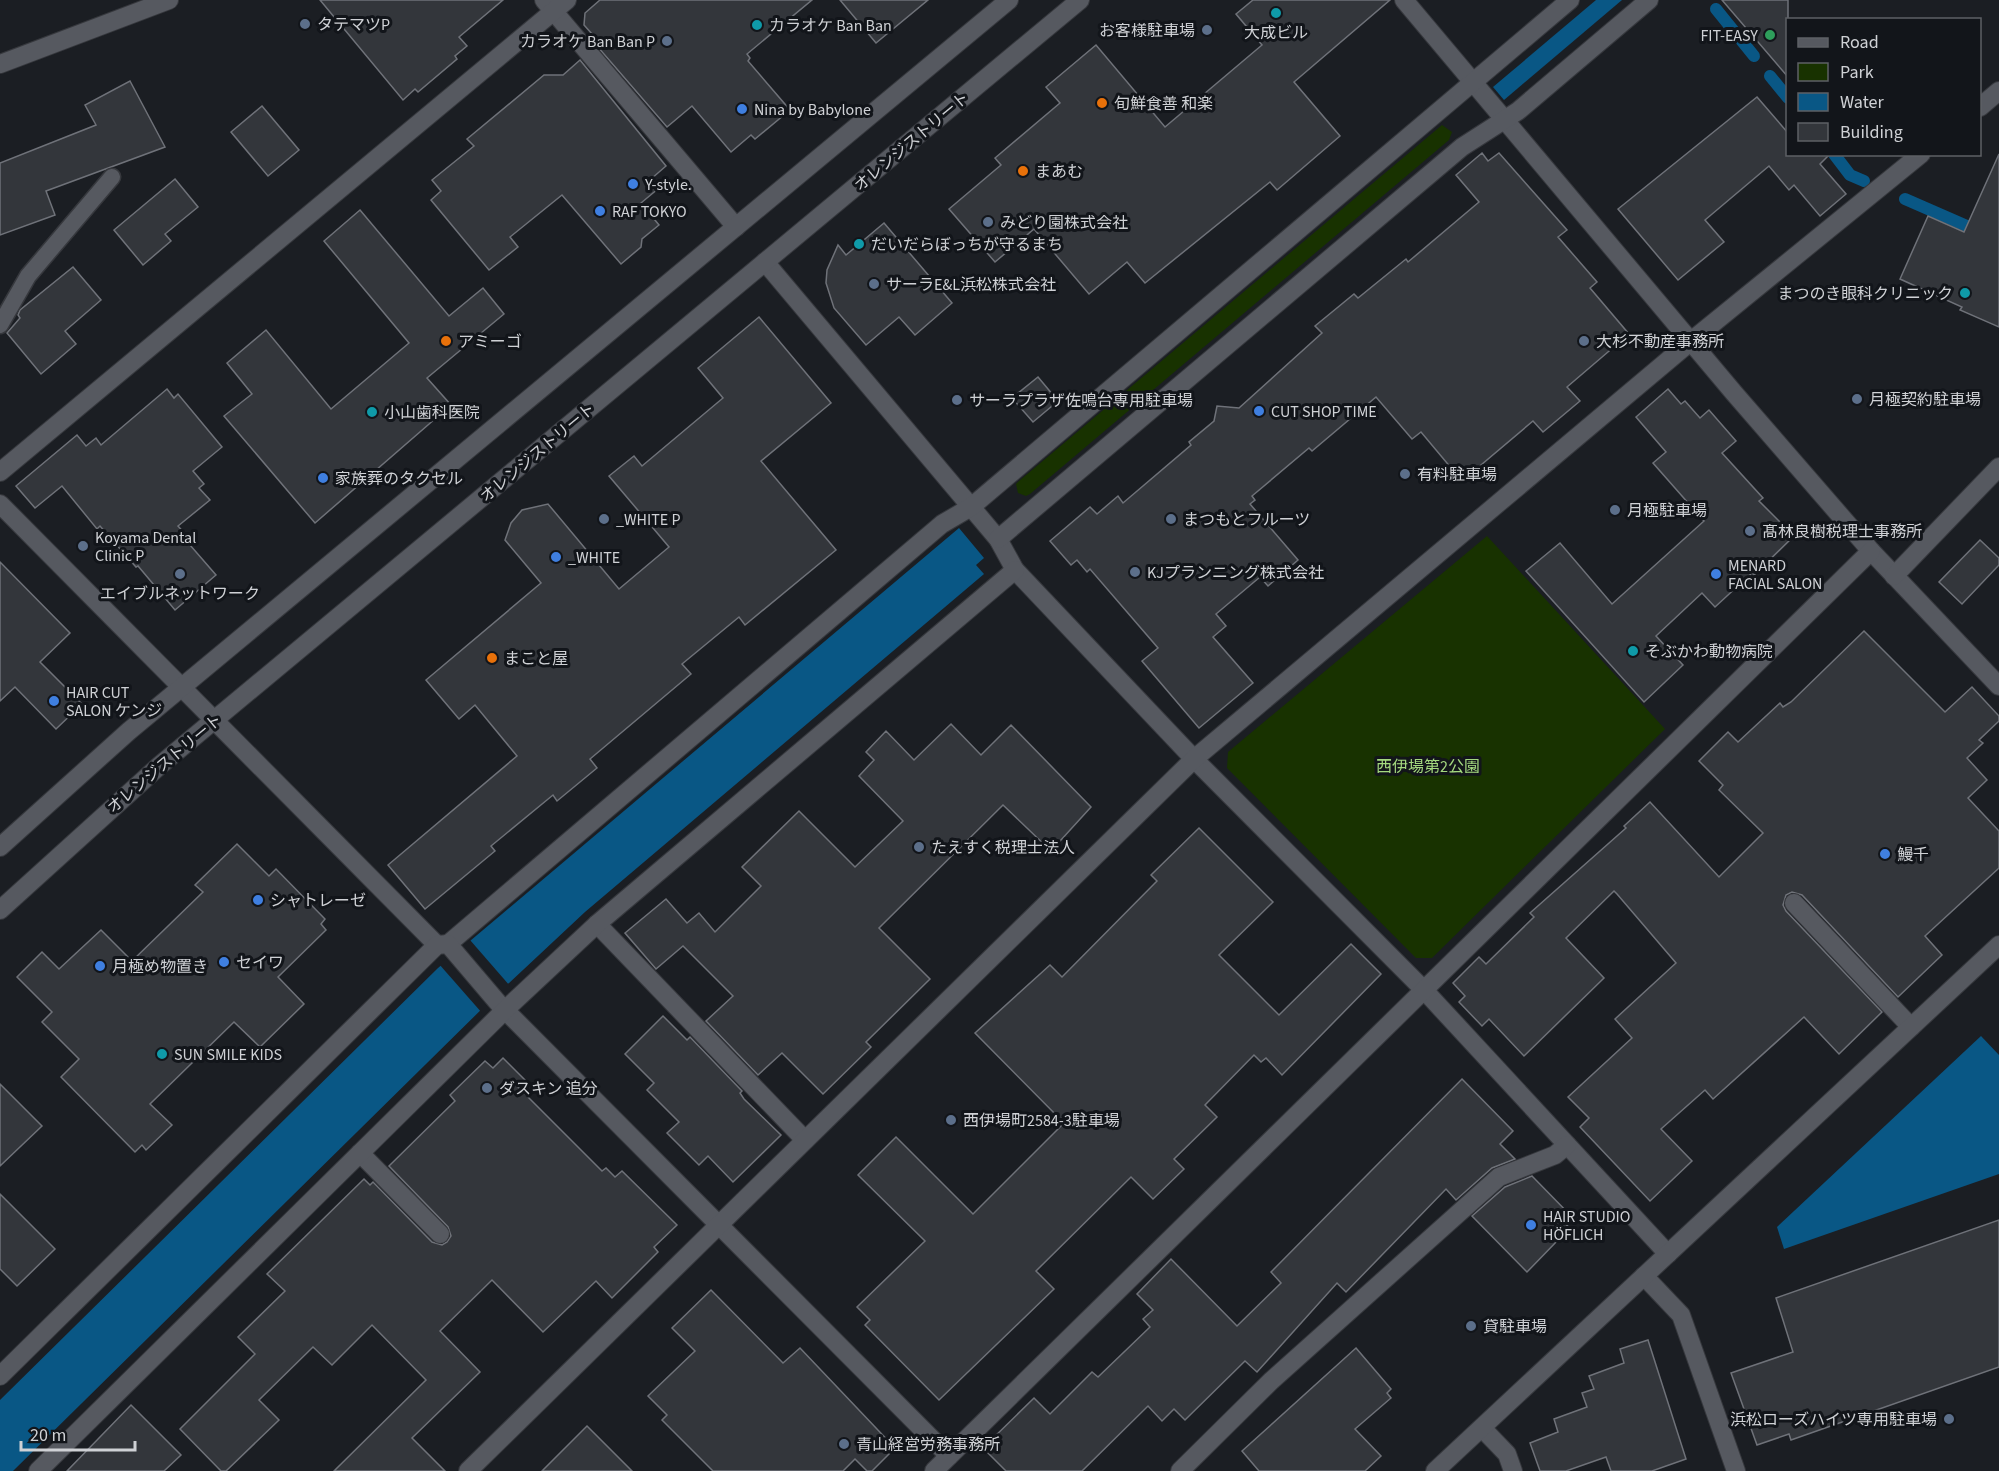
<svg xmlns="http://www.w3.org/2000/svg" width="1999" height="1471" font-family="'Source Sans 3','Noto Sans JP',sans-serif">
<style>
.green{fill:#183200}
.water{fill:#095785}
.pier{fill:#1b1e23}
.lines{fill:none;stroke-linecap:round;stroke-linejoin:round}
.stream{stroke:#095785;stroke-width:12}
.building{fill:#33363b;stroke:#6f7279;stroke-width:1.5}
.lane-casing{stroke:#36383d;stroke-width:19}
.street-casing{stroke:#36383d;stroke-width:20}
.secondary-casing{stroke:#36383d;stroke-width:20}
.lane{stroke:#565960;stroke-width:16}
.street{stroke:#565960;stroke-width:18}
.secondary{stroke:#565960;stroke-width:18}
.culture-dot{fill:#0f9aa8;stroke:#12151a;stroke-width:2}
.service-dot{fill:#5c6f8a;stroke:#12151a;stroke-width:2}
.leisure-dot{fill:#2e9e5b;stroke:#12151a;stroke-width:2}
.food-dot{fill:#e8710a;stroke:#12151a;stroke-width:2}
.shop-dot{fill:#3f7fe0;stroke:#12151a;stroke-width:2}
.labels{text-anchor:middle;stroke-width:6;stroke-linejoin:round;paint-order:stroke}
.poi-label{font-size:16px;fill:#cfd1d5;stroke:#12151a;text-anchor:start}
.street-label{font-size:16px;fill:#cfd1d5;stroke:#12151a}
.park-label{font-size:16px;fill:#a4d97f;stroke:#12151a}
</style>
<rect width="100%" height="100%" fill="#1b1e23"/>
<g class="green">
<polygon points="1442,125 1452,132 1449,140 1030,494 1026,496 1018,493 1016,484 1019,481"/>
<polygon points="1487,536 1665,729 1432,958 1416,958 1227,768 1228,752"/>
</g>
<g class="water">
<polygon points="1596,0 1622,0 1504,100 1493,87"/>
<polygon points="959,528 984,558 976,565 984,574 585,912 494,997 13,1471 0,1471 0,1400 438,968"/>
<polygon points="1981,1036 1999,1055 1999,1174 1784,1249 1777,1227"/>
</g>
<polygon class="pier" points="470,940 510,986 482,1013 439,964"/>
<g class="lines">
<g class="stream">
<polyline points="1716,9 1754,56"/>
<polyline points="1770,76 1788,98"/>
<polyline points="1834,154 1850,175 1864,181"/>
<polyline points="1905,199 1999,240"/>
</g>
</g>
<g class="building">
<polygon points="320,0 503,0 459,37 467,46 455,56 457,59 418,92 415,89 403,100"/>
<polygon points="600,0 812,0 747,54 750,58 748,61 790,110 755,139 751,135 731,152 692,106 667,127 597,46 600,43 584,25 585,13"/>
<polygon points="840,0 928,0 876,43"/>
<polygon points="1253,0 1390,0 1294,82 1340,136 1277,190 1270,182 1145,283 1127,262 1089,294 1034,229 995,262 949,209 1001,165 995,158 1060,103 1046,87 1096,45 1165,127 1262,45 1236,14"/>
<polygon points="1722,0 1788,0 1788,77"/>
<polygon points="580,60 666,166 651,179 659,188 641,203 659,225 642,239 641,247 621,264 562,195 510,237 518,247 489,270 431,200 441,191 432,180 474,146 467,139 544,75 563,75"/>
<polygon points="130,81 165,147 46,191 55,215 0,235 0,163 96,125 85,105"/>
<polygon points="1757,97 1788,133 1788,154 1830,154 1820,164 1846,194 1820,216 1794,185 1789,190 1769,166 1705,220 1724,242 1678,280 1618,209"/>
<polygon points="262,106 299,150 268,176 231,132"/>
<polygon points="1482,153 1488,161 1499,153 1567,230 1558,237 1597,282 1590,288 1629,334 1567,387 1580,401 1543,432 1533,421 1462,481 1421,432 1412,439 1376,397 1312,451 1309,448 1252,496 1255,500 1250,504 1298,560 1268,586 1260,577 1216,614 1226,626 1213,637 1253,683 1199,728 1142,661 1158,648 1090,569 1087,572 1077,560 1071,565 1050,541 1090,507 1097,514 1118,496 1123,503 1191,445 1189,442 1214,421 1217,406 1239,408 1322,333 1315,326 1354,294 1358,298 1406,259 1408,262 1479,202 1456,175"/>
<polygon points="1999,154 1999,327 1960,310 1962,307 1900,279 1928,216 1964,232"/>
<polygon points="175,179 198,207 165,234 171,241 143,265 114,230"/>
<polygon points="360,210 449,316 483,288 504,314 427,378 451,405 315,523 224,416 252,394 227,363 266,330 331,409 409,343 324,241"/>
<polygon points="884,223 952,303 915,335 899,317 866,345 834,308 826,283 827,270 838,245 846,255"/>
<polygon points="73,267 101,300 65,331 76,344 41,374 7,333 20,318 18,315 20,310"/>
<polygon points="759,317 831,403 761,461 836,550 745,625 739,617 682,664 691,674 590,759 597,768 557,801 553,795 491,846 495,851 425,909 388,865 517,756 475,705 459,719 426,680 541,583 505,540 511,523 522,510 548,504 619,589 669,547 609,476 634,456 642,466 723,398 698,368"/>
<polygon points="1038,377 1058,401 1033,422 1012,398"/>
<polygon points="167,389 174,398 178,394 222,447 193,471 204,484 199,488 210,500 178,526 186,535 183,537 216,575 175,610 138,566 136,567 100,526 97,529 62,486 35,508 16,486 77,435 86,446 96,438 101,445"/>
<polygon points="1668,389 1681,404 1685,401 1700,418 1709,410 1736,441 1722,453 1763,498 1759,501 1794,536 1754,575 1752,573 1715,607 1702,593 1656,636 1683,665 1644,702 1526,571 1560,543 1612,604 1704,521 1653,463 1666,452 1636,417"/>
<polygon points="1980,540 1999,558 1999,565 1962,604 1939,582"/>
<polygon points="0,562 70,633 40,662 82,704 56,729 15,687 0,701"/>
<polygon points="1864,631 1945,712 1972,687 1999,716 1999,721 1979,740 1983,743 1967,758 1987,780 1968,798 1999,831 1999,868 1925,936 1942,955 1898,997 1802,895 1792,892 1786,895 1783,905 1786,911 1882,1012 1839,1054 1804,1017 1713,1099 1705,1090 1661,1129 1692,1161 1650,1201 1580,1127 1589,1118 1568,1097 1632,1038 1615,1019 1676,963 1617,894 1614,891 1566,938 1604,978 1524,1056 1489,1019 1482,1026 1459,1002 1465,996 1453,983 1479,957 1486,964 1534,917 1530,913 1626,828 1624,826 1650,802 1719,877 1763,833 1719,790 1723,785 1699,761 1728,732 1738,742 1780,703 1783,707 1791,702"/>
<polygon points="951,724 981,755 1011,725 1091,807 1051,851 1003,805 879,928 930,979 866,1042 871,1047 823,1094 782,1053 758,1075 706,1021 733,996 683,946 656,969 625,933 666,899 687,923 699,913 715,932 761,886 742,867 799,811 855,867 903,821 859,776 874,760 866,752 886,731 914,760"/>
<polygon points="1199,828 1273,902 1219,955 1279,1015 1351,944 1381,974 1282,1075 1266,1058 1261,1062 1254,1055 1205,1105 1217,1117 1174,1159 1184,1169 1153,1199 1131,1177 1036,1271 1054,1289 939,1400 865,1325 870,1320 857,1307 925,1241 858,1175 896,1137 973,1214 1064,1123 975,1033 1050,965 1062,977 1157,881 1151,875"/>
<polygon points="237,844 269,876 276,869 325,919 321,924 326,930 278,977 304,1004 260,1047 234,1022 150,1104 172,1125 146,1150 142,1145 135,1152 61,1077 79,1059 42,1022 52,1012 17,977 42,952 59,969 101,930 132,961 203,892 195,885"/>
<polygon points="663,1016 687,1040 690,1037 742,1091 740,1093 744,1099 781,1135 733,1182 708,1156 699,1165 667,1133 679,1122 647,1090 654,1083 625,1054"/>
<polygon points="503,1058 525,1080 518,1087 602,1171 606,1168 615,1177 622,1171 677,1225 654,1247 658,1252 612,1298 596,1281 543,1332 492,1280 440,1331 480,1372 412,1438 445,1471 334,1471 426,1380 372,1325 332,1365 313,1347 259,1400 279,1420 226,1471 221,1471 180,1429 255,1354 238,1337 285,1291 267,1274 364,1179 370,1185 373,1182 432,1242 442,1245 447,1242 451,1236 448,1227 389,1166 455,1101 450,1095 485,1061 493,1068"/>
<polygon points="1462,1079 1513,1131 1500,1144 1515,1159 1492,1168 1456,1200 1446,1189 1346,1292 1337,1283 1257,1372 1245,1361 1185,1420 1174,1409 1162,1421 1148,1406 1082,1471 1006,1471 983,1448 1034,1398 1050,1414 1092,1372 1098,1377 1150,1327 1143,1319 1153,1310 1137,1294 1171,1259 1237,1326 1281,1283 1271,1272"/>
<polygon points="0,1084 42,1126 0,1166"/>
<polygon points="1532,1176 1574,1219 1555,1237 1558,1240 1527,1272 1472,1216 1505,1187"/>
<polygon points="0,1194 55,1249 17,1286 0,1269"/>
<polygon points="1999,1220 1999,1367 1791,1440 1789,1434 1757,1445 1731,1373 1793,1352 1776,1298"/>
<polygon points="711,1290 783,1363 800,1348 895,1448 872,1471 867,1471 855,1459 843,1471 713,1471 662,1420 667,1415 648,1396 695,1351 672,1328"/>
<polygon points="1648,1340 1686,1459 1652,1471 1611,1471 1606,1457 1566,1471 1540,1471 1530,1443 1558,1432 1554,1419 1587,1407 1582,1393 1594,1389 1589,1376 1624,1363 1620,1349"/>
<polygon points="1356,1348 1391,1389 1387,1393 1391,1398 1355,1429 1381,1456 1365,1471 1259,1471 1242,1451"/>
<polygon points="131,1405 181,1455 164,1471 67,1471"/>
<polygon points="587,1426 632,1471 542,1471"/>
</g>
<g class="lines">
<defs>
<polyline id="lane" points="0,325 28,276 112,177"/>
<g id="street">
<polyline points="544,0 736,227"/>
<polyline points="1404,0 1734,393 1871,551 1999,686"/>
<polyline points="1980,107 1999,91"/>
<polyline points="765,262 998,539 1015,570 1194,759 1424,990 1668,1254"/>
<polyline points="0,472 567,0"/>
<polyline points="0,504 437,945"/>
<polyline points="998,539 1462,147 1518,111 1649,0"/>
<polyline points="1894,576 1999,467"/>
<polyline points="1794,903 1911,1027"/>
<polyline points="597,924 805,1140"/>
<polyline points="448,944 942,524 971,507 1570,0"/>
<polyline points="360,1153 440,1234"/>
<polyline points="0,1376 437,945 448,944 499,1004 949,1456"/>
<polyline points="1482,1428 1507,1454 1513,1471"/>
<polyline points="38,1471 506,1009 597,924 1015,570"/>
<polyline points="468,1471 1194,759 1690,342 1921,154"/>
<polyline points="934,1471 1871,551"/>
<polyline points="1180,1471 1271,1381 1499,1177 1555,1155 1567,1145"/>
</g>
<g id="secondary">
<polyline points="0,64 169,0"/>
<polyline points="0,847 129,731 1009,0"/>
<polyline points="0,910 159,766 1080,0"/>
<polyline points="1644,1276 1681,1315 1736,1471"/>
<polyline points="1435,1471 1999,945"/>
</g>
</defs>
<use href="#lane" class="lane-casing"/>
<use href="#street" class="street-casing"/>
<use href="#secondary" class="secondary-casing"/>
<use href="#lane" class="lane"/>
<use href="#street" class="street"/>
<use href="#secondary" class="secondary"/>
</g>
<g class="culture-dot">
<circle cx="1276" cy="13" r="6"/>
<circle cx="757" cy="25" r="6"/>
<circle cx="859" cy="244" r="6"/>
<circle cx="1965" cy="293" r="6"/>
<circle cx="372" cy="412" r="6"/>
<circle cx="1633" cy="651" r="6"/>
<circle cx="162" cy="1054" r="6"/>
</g>
<g class="service-dot">
<circle cx="305" cy="24" r="6"/>
<circle cx="1207" cy="30" r="6"/>
<circle cx="667" cy="41" r="6"/>
<circle cx="988" cy="222" r="6"/>
<circle cx="874" cy="284" r="6"/>
<circle cx="1584" cy="341" r="6"/>
<circle cx="1857" cy="399" r="6"/>
<circle cx="957" cy="400" r="6"/>
<circle cx="1405" cy="474" r="6"/>
<circle cx="1615" cy="510" r="6"/>
<circle cx="604" cy="519" r="6"/>
<circle cx="1171" cy="519" r="6"/>
<circle cx="1750" cy="531" r="6"/>
<circle cx="83" cy="546" r="6"/>
<circle cx="1135" cy="572" r="6"/>
<circle cx="180" cy="574" r="6"/>
<circle cx="919" cy="847" r="6"/>
<circle cx="487" cy="1088" r="6"/>
<circle cx="951" cy="1120" r="6"/>
<circle cx="1471" cy="1326" r="6"/>
<circle cx="1949" cy="1419" r="6"/>
<circle cx="844" cy="1444" r="6"/>
</g>
<circle class="leisure-dot" cx="1770" cy="35" r="6"/>
<g class="food-dot">
<circle cx="1102" cy="103" r="6"/>
<circle cx="1023" cy="171" r="6"/>
<circle cx="446" cy="341" r="6"/>
<circle cx="492" cy="658" r="6"/>
</g>
<g class="shop-dot">
<circle cx="742" cy="109" r="6"/>
<circle cx="633" cy="184" r="6"/>
<circle cx="600" cy="211" r="6"/>
<circle cx="1259" cy="411" r="6"/>
<circle cx="323" cy="478" r="6"/>
<circle cx="556" cy="557" r="6"/>
<circle cx="1716" cy="574" r="6"/>
<circle cx="54" cy="701" r="6"/>
<circle cx="1885" cy="854" r="6"/>
<circle cx="258" cy="900" r="6"/>
<circle cx="224" cy="962" r="6"/>
<circle cx="100" cy="966" r="6"/>
<circle cx="1531" cy="1225" r="6"/>
</g>
<g class="labels">
<g class="poi-label">
<text x="317" y="30">タテマツP</text>
<text x="769" y="31">カラオケ Ban Ban</text>
<text x="1195" y="36" text-anchor="end">お客様駐車場</text>
<text x="1276" y="38" text-anchor="middle">大成ビル</text>
<text x="1758" y="41" text-anchor="end">FIT-EASY</text>
<text x="655" y="47" text-anchor="end">カラオケ Ban Ban P</text>
<text x="1114" y="109">旬鮮食善 和楽</text>
<text x="754" y="115">Nina by Babylone</text>
<text x="1035" y="177">まあむ</text>
<text x="645" y="190">Y-style.</text>
<text x="612" y="217">RAF TOKYO</text>
<text x="1000" y="228">みどり園株式会社</text>
<text x="871" y="250">だいだらぼっちが守るまち</text>
<text x="886" y="290">サーラE&amp;L浜松株式会社</text>
<text x="1953" y="299" text-anchor="end">まつのき眼科クリニック</text>
<text x="458" y="347">アミーゴ</text>
<text x="1596" y="347">大杉不動産事務所</text>
<text x="1869" y="405">月極契約駐車場</text>
<text x="969" y="406">サーラプラザ佐鳴台専用駐車場</text>
<text x="1271" y="417">CUT SHOP TIME</text>
<text x="384" y="418">小山歯科医院</text>
<text x="1417" y="480">有料駐車場</text>
<text x="335" y="484">家族葬のタクセル</text>
<text x="1627" y="516">月極駐車場</text>
<text x="616" y="525">_WHITE P</text>
<text x="1183" y="525">まつもとフルーツ</text>
<text x="1762" y="537">髙林良樹税理士事務所</text>
<text x="95" y="543">Koyama Dental<tspan x="95" dy="18">Clinic P</tspan></text>
<text x="568" y="563">_WHITE</text>
<text x="1728" y="571">MENARD<tspan x="1728" dy="18">FACIAL SALON</tspan></text>
<text x="1147" y="578">KJプランニング株式会社</text>
<text x="180" y="599" text-anchor="middle">エイブルネットワーク</text>
<text x="1645" y="657">そぶかわ動物病院</text>
<text x="504" y="664">まこと屋</text>
<text x="66" y="698">HAIR CUT<tspan x="66" dy="18">SALON ケンジ</tspan></text>
<text x="931" y="853">たえすく税理士法人</text>
<text x="1897" y="860">鰻千</text>
<text x="270" y="906">シャトレーゼ</text>
<text x="236" y="968">セイワ</text>
<text x="112" y="972">月極め物置き</text>
<text x="174" y="1060">SUN SMILE KIDS</text>
<text x="499" y="1094">ダスキン 追分</text>
<text x="963" y="1126">西伊場町2584-3駐車場</text>
<text x="1543" y="1222">HAIR STUDIO<tspan x="1543" dy="18">HÖFLICH</tspan></text>
<text x="1483" y="1332">貸駐車場</text>
<text x="1937" y="1425" text-anchor="end">浜松ローズハイツ専用駐車場</text>
<text x="856" y="1450">青山経営労務事務所</text>
</g>
<g class="street-label">
<text transform="translate(911 141) rotate(-40)" y="6">オレンジストリート</text>
<text transform="translate(537 452) rotate(-40)" y="6">オレンジストリート</text>
<text transform="translate(164 763) rotate(-40)" y="6">オレンジストリート</text>
</g>
<g class="park-label">
<text x="1428" y="772">西伊場第2公園</text>
</g>
</g>
<rect x="1786" y="18" width="195" height="138" fill="#12151a" stroke="#5e6065" stroke-width="1.5"/>
<rect x="1798" y="38" width="30" height="9" fill="#565960" stroke="#5e6065" stroke-width="1.5"/>
<text x="1840" y="48" font-size="18" fill="#cfd1d5">Road</text>
<rect x="1798" y="63" width="30" height="18" fill="#183200" stroke="#5e6065" stroke-width="1.5"/>
<text x="1840" y="78" font-size="18" fill="#cfd1d5">Park</text>
<rect x="1798" y="93" width="30" height="18" fill="#095785" stroke="#5e6065" stroke-width="1.5"/>
<text x="1840" y="108" font-size="18" fill="#cfd1d5">Water</text>
<rect x="1798" y="123" width="30" height="18" fill="#33363b" stroke="#5e6065" stroke-width="1.5"/>
<text x="1840" y="138" font-size="18" fill="#cfd1d5">Building</text>
<path d="M21 1441v9h114v-9" fill="none" stroke="#cfd1d5" stroke-width="3"/>
<text x="30" y="1441" font-size="18" fill="#cfd1d5" stroke="#12151a" stroke-width="4.5" paint-order="stroke">20 m</text>
</svg>
